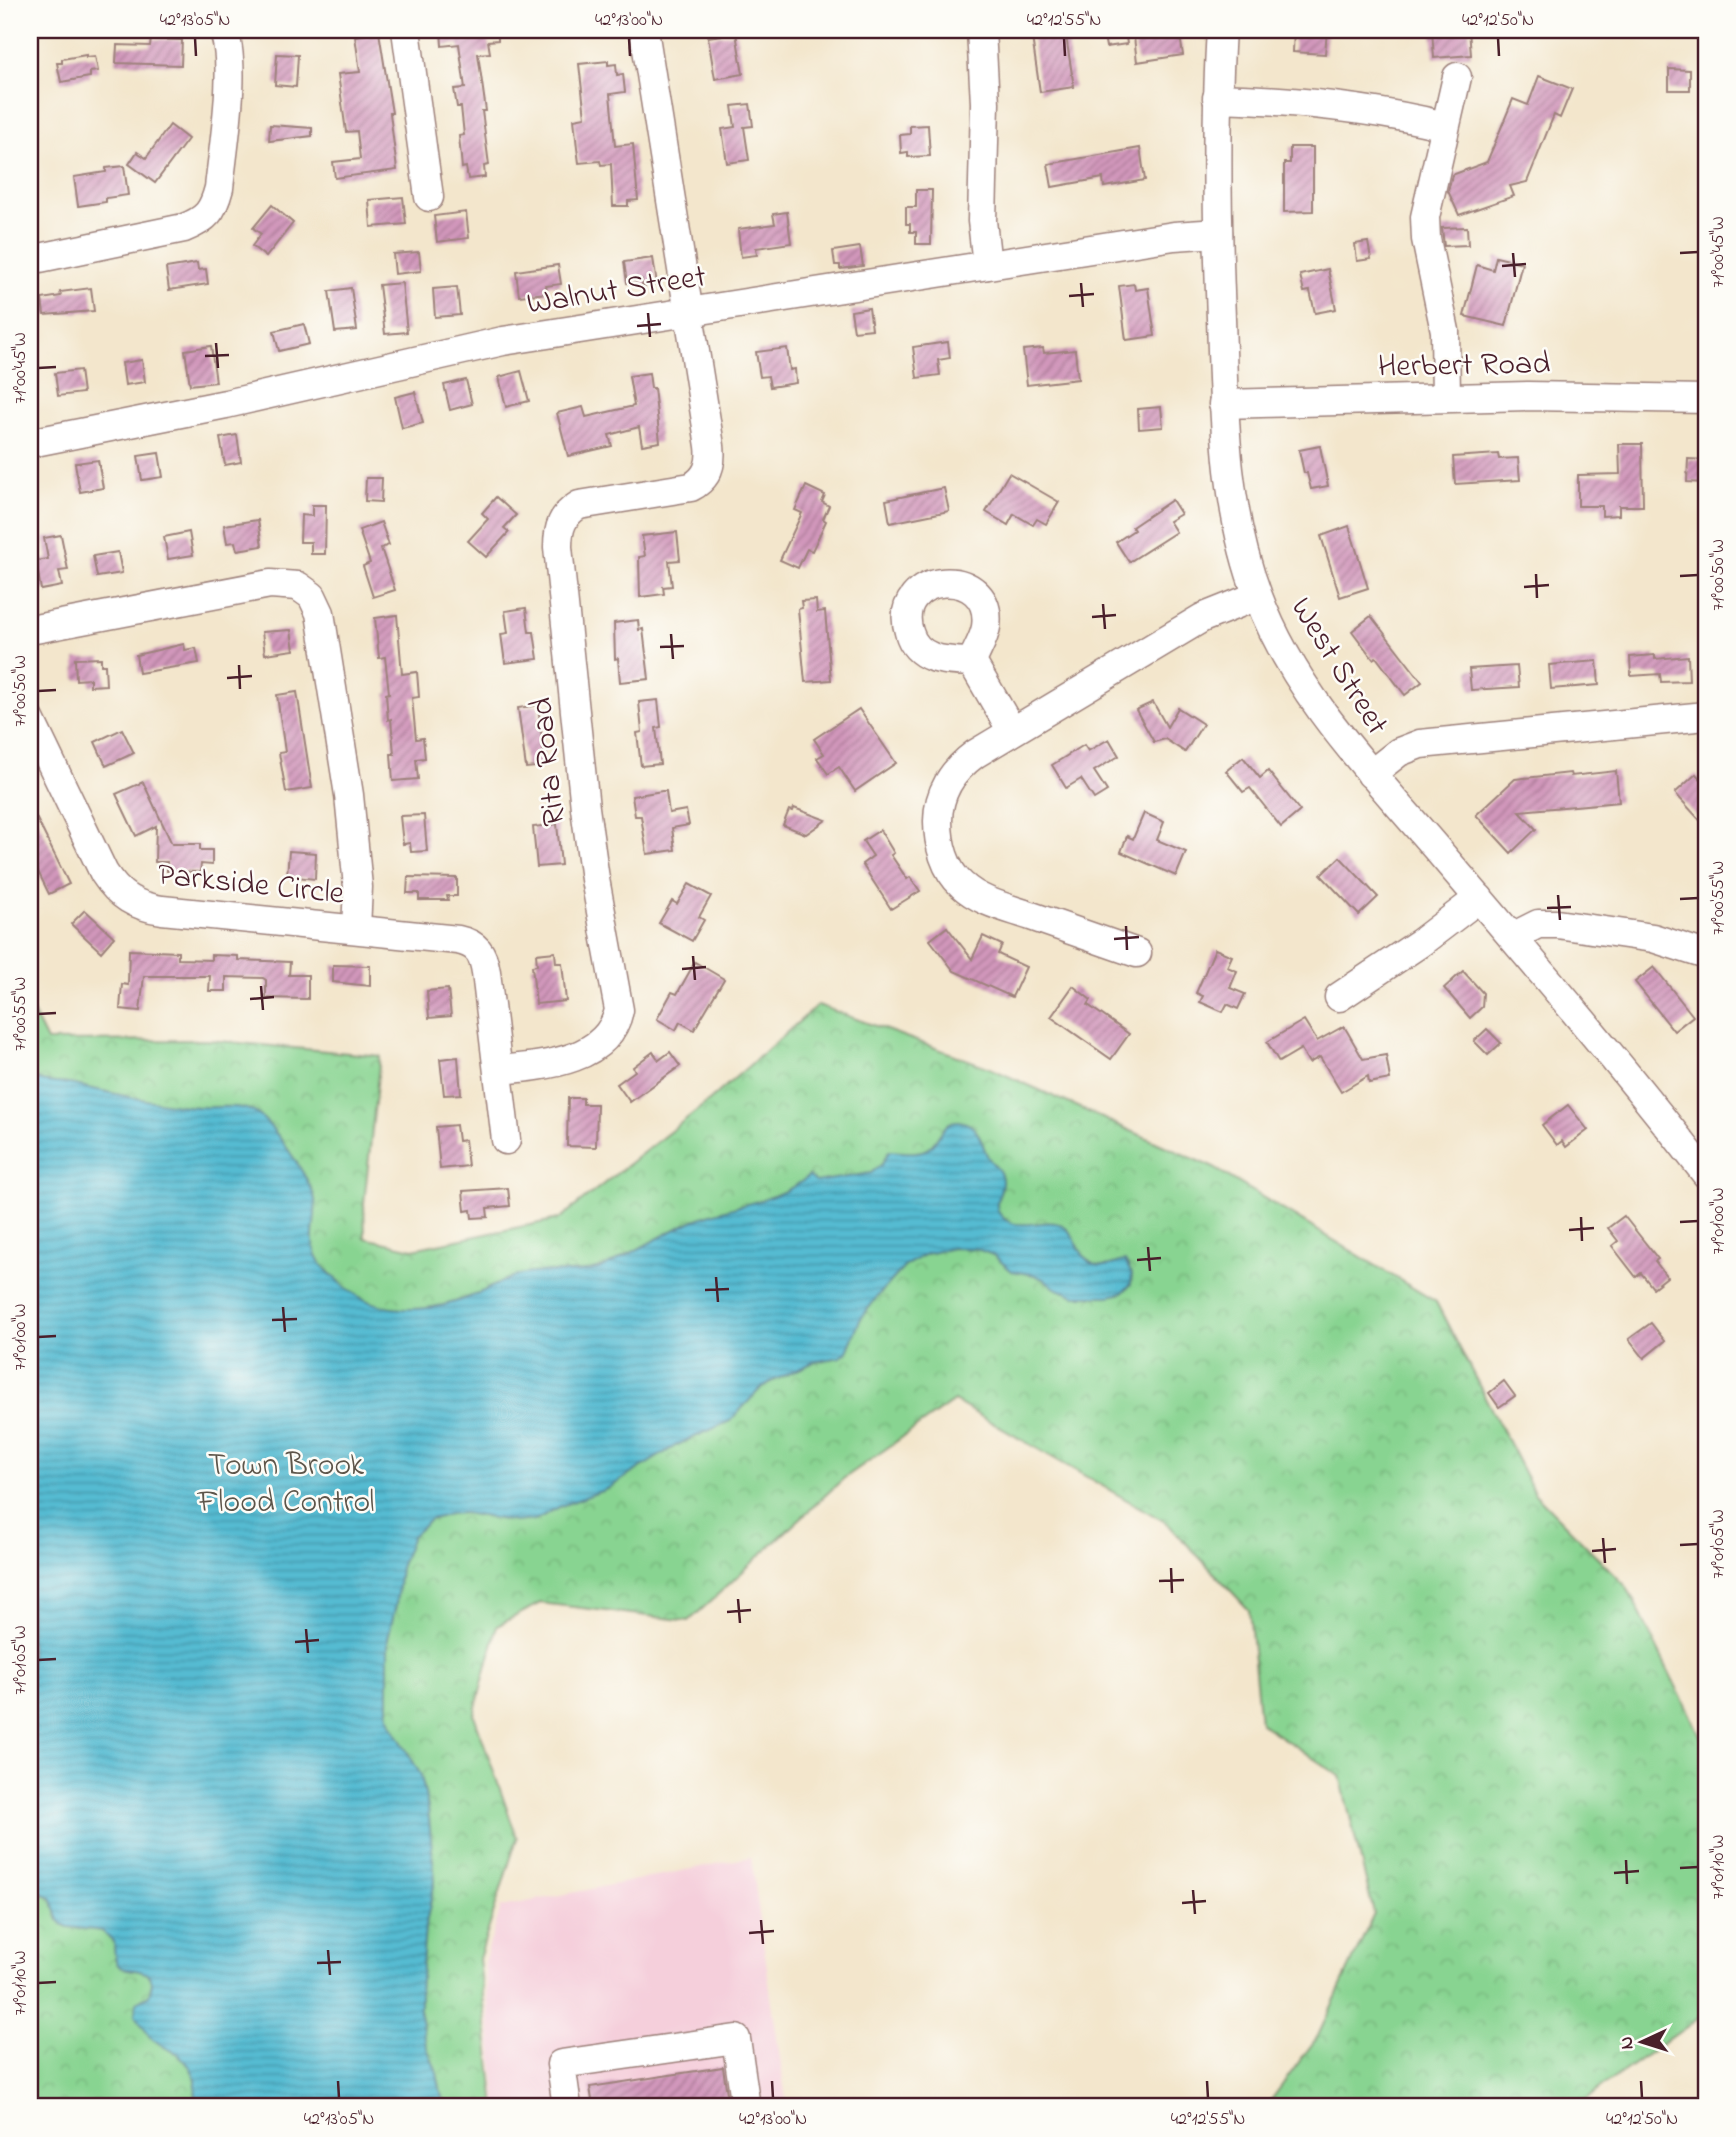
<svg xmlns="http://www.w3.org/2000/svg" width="1736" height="2137" font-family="'Indie Flower',sans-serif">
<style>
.built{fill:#f5cfdb}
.park{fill:url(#park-crowns);stroke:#697a5e;stroke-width:2}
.water{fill:url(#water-rules);stroke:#4f6d7e;stroke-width:2}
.building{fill:url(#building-hatch)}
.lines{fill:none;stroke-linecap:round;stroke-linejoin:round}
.minor-casing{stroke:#9e827c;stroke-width:31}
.minor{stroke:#fff;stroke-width:28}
.ticks{fill:none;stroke:#4a1f2b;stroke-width:2.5}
.labels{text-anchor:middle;stroke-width:5;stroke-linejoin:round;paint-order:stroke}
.street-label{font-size:32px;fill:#4a1f2b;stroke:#fdfcf7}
.park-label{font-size:32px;fill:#5d554a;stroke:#fdfcf7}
.neatline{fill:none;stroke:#4a1f2b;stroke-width:2.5}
.ticks-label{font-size:18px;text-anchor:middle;fill:#4a1f2b}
</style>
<defs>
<pattern id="park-crowns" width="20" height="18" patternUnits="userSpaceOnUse" patternTransform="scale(1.75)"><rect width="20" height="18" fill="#88d491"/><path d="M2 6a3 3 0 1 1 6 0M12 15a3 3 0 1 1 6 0" fill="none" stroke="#77b67d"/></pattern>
<pattern id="water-rules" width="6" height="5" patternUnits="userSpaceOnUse" patternTransform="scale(1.75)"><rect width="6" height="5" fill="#54bbd2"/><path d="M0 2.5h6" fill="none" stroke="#4897ab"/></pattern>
<pattern id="building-hatch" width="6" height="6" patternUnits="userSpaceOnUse" patternTransform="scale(1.75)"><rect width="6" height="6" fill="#d197bb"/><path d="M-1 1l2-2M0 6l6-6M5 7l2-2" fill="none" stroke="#ac7b98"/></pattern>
</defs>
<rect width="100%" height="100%" fill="#fdfcf7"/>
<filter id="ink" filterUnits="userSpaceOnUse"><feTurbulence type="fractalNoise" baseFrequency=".0143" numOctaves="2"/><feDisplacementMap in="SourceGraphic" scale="14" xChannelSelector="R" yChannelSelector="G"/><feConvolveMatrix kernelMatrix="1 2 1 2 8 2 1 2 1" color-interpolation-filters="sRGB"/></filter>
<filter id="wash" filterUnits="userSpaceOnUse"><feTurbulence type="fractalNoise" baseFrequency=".00686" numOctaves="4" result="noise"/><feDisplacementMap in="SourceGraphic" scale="28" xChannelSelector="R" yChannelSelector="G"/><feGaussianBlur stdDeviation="1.57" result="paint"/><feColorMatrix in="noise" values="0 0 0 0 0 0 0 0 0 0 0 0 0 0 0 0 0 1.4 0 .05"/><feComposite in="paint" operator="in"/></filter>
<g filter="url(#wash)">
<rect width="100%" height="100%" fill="#f3e6cc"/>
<polygon class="built" points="751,1857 787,2107 497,2107 484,1962 501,1907"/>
<polygon class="park" points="818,1005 990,1068 1214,1168 1436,1302 1535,1494 1627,1587 1706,1747 1706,2013 1603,2086 1577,2107 1266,2107 1318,2036 1374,1914 1340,1776 1260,1723 1249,1610 1167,1523 954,1401 843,1479 689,1621 540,1603 497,1626 474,1715 517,1838 479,1959 495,2107 30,2107 30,1007 47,1041 208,1040 380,1056 364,1203 365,1238 413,1249 559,1219 710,1100"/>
<path class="water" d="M30,1075c13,10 29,7 45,10 41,9 83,19 125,22 16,1 37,-3 52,4 18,7 60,70 63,89 3,23 -11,44 8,66 22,25 47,42 81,43 25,1 53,-6 77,-17 13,-6 24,-13 38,-17 26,-7 53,1 79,-6 11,-3 22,-11 33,-16 20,-11 40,-22 61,-32 39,-17 83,-17 117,-45l7,6 55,-9 11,-9 7,-13c12,0 27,4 38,-2 14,-8 15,-33 36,-27 16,4 18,20 24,33 4,10 16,14 15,27 0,10 -9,21 -3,31 13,20 39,7 56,10 26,4 20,45 50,43 7,0 13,-5 20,-5l7,13 -1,10 -9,9 -12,3h-35l-20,-8 -10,-8 -10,-5 -23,-4 -19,-16 -16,-6 -24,-1 -27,6 -20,11 -29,32 -17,23 -13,32 -6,5 -27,5 -43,20 -10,6 -31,33 -53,24 -70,44 -46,17 -26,14 -20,2 -51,-9 -15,1 -19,6 -18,16 -12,32 -4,37 -8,33v74l3,12 30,51 7,33 7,73 -10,47 -5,65v21l6,31 11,28 7,34h-249l1,-28 -6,-12 -11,-13 -15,-7 -14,-10 -15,-22 1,-13 13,-7 3,-13 -2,-6c-20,-15 -36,7 -36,-33l-12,-12 -34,-4 -6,-3 -4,-6 -7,-20 -21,-11z"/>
<g id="blocks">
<g class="building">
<polygon points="441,30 498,30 498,40 488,41 490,53 478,54 486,111 482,111 489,165 484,166 485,177 468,179 466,167 462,168 459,136 464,135 461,107 457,107 454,89 465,88 459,44 442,46"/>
<polygon points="1031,30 1065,30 1074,87 1040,92"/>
<polygon points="1103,30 1125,30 1127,44 1106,47"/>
<polygon points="1179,30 1183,55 1137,62 1134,37"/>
<polygon points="1294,30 1327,30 1325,54 1293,52"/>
<polygon points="1432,30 1469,30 1471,55 1434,58"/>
<polygon points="379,32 392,113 390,113 397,170 335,178 333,162 360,159 357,131 346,132 338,74 360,72 355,36"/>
<polygon points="736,33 743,74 715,79 708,37"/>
<polygon points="151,39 182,40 181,65 116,63 117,45 150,46"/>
<polygon points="277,54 298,55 296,87 275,85"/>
<polygon points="86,55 86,57 95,56 98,71 90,72 90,77 61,82 57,63 62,63 62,59"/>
<polygon points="608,61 608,65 616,64 617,75 623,74 625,92 610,94 615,146 633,144 638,200 628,201 628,206 613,206 611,164 601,165 600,161 579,163 577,148 574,119 585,117 579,64"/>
<polygon points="1669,69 1690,70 1690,90 1669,90"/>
<polygon points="1539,76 1572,89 1560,118 1554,115 1527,182 1510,186 1514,196 1459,215 1448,191 1452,175 1487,162 1513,99 1528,105"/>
<polygon points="750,104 753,126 744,127 749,160 727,163 722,129 735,127 732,106"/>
<polygon points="170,125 188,139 155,183 129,164 137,152 146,158"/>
<polygon points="270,125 312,128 312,136 269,141"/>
<polygon points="928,125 930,156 908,157 908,152 901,153 900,135 910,134 910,126"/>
<polygon points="1290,147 1313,147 1313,211 1284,212 1284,163 1290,163"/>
<polygon points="1140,148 1145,180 1104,187 1103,178 1052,187 1048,164"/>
<polygon points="124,166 128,195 106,198 106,202 78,206 74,177 106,172 106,168"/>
<polygon points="916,190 932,190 931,244 916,244 916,232 910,232 910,224 906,224 906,207 916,207"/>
<polygon points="403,197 406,224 371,227 369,200"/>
<polygon points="272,205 293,223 266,257 252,246 261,234 253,228"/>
<polygon points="466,212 469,238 437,242 434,216"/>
<polygon points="787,212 791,243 756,248 757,255 741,257 738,229 775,224 773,214"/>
<polygon points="1467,227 1468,245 1444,246 1442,228"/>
<polygon points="1368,242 1371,259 1357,261 1355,244"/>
<polygon points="860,247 863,266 840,269 840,265 835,265 833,251"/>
<polygon points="419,252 421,271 395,274 393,254"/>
<polygon points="1496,257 1522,263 1506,326 1464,316 1477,265 1493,270"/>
<polygon points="653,258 657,284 642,286 642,280 627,283 624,262"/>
<polygon points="197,263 198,270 206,269 208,284 169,290 166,268"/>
<polygon points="558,265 561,284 546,286 547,293 519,296 516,271"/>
<polygon points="1328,269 1336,309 1315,313 1310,291 1304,292 1300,275"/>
<polygon points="402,283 407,332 385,334 379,285"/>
<polygon points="1134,284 1135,290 1148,288 1155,336 1126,340 1119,286"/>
<polygon points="457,287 460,315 435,317 433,289"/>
<polygon points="91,288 94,311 44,315 42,299 61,296 60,292"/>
<polygon points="351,288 357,330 335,332 329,291"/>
<polygon points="869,308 872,329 854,331 851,311"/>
<polygon points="304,324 309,344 279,351 274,331"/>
<polygon points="948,342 950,358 938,360 940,375 917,378 913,347"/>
<polygon points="211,346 216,382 190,385 185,350"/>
<polygon points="787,348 790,370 795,369 796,383 770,387 768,376 760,377 756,352"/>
<polygon points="1043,348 1044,353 1075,350 1078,379 1027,385 1023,350"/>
<polygon points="142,360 145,382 125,385 122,363"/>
<polygon points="80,370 83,393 58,396 55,373"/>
<polygon points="521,371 529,401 506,407 499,377"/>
<polygon points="649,373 651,388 654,388 660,442 642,445 639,427 609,435 612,446 568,456 557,413 583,407 586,417 634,406 629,376"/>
<polygon points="466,380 472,404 450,410 444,385"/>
<polygon points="415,392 423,423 402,428 395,397"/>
<polygon points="1161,407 1163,427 1139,429 1138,409"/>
<polygon points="237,435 241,462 225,465 220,438"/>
<polygon points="1619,444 1642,444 1643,506 1619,506 1619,515 1602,516 1602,506 1578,506 1578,475 1620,474"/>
<polygon points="1320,446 1328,486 1311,489 1307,473 1304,473 1299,450"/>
<polygon points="159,453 163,477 142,480 138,456"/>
<polygon points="1498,454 1499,459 1518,458 1520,480 1455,484 1453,457"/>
<polygon points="1688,459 1706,460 1706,483 1687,482"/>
<polygon points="98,460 103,488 80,492 75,463"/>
<polygon points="1009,473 1059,502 1046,524 1037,519 1033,525 1014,514 1008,525 986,512"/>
<polygon points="366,478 382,478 381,502 365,501"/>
<polygon points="806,486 825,495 822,502 829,506 823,519 826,521 812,551 807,549 798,568 780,560 802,513 795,510"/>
<polygon points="944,488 949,511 890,523 886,500"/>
<polygon points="496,497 516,515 504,528 509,532 486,557 468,541 488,519 482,513"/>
<polygon points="1172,500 1181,514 1169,521 1176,532 1129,562 1116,542 1134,530 1132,527"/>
<polygon points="312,505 326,505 325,554 311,554 311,542 300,542 301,515 312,516"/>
<polygon points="258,520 262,546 237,550 235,542 227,543 224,525"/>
<polygon points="381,522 389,545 381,548 395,590 373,597 363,566 370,563 359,530"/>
<polygon points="1349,526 1368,588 1340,597 1321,536"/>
<polygon points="189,532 193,555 168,559 164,537"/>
<polygon points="677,532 680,560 669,561 672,586 663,587 664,594 640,597 639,557 645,556 642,536"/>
<polygon points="61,535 68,570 59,571 62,586 41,590 36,561 48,559 44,538"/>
<polygon points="118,552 122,573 97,577 93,556"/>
<polygon points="816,600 817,612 825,611 831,680 805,682 798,609 802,608 801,601"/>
<polygon points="526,608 529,632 534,632 538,659 505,663 501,634 508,633 505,611"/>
<polygon points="397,615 402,674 417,672 419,697 412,698 416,739 423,738 425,758 416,759 418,779 393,781 391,754 394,754 391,719 388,720 386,694 389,693 385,657 379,658 375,618"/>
<polygon points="1371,616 1422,682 1405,695 1376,657 1373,659 1352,631"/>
<polygon points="638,620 639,630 643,629 649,679 620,682 618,658 615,659 614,623"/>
<polygon points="291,630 294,650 265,654 262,632"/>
<polygon points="184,644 185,650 196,648 199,663 139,673 136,655"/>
<polygon points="1655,655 1655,659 1688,656 1689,681 1661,682 1660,674 1631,676 1630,657"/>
<polygon points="101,658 101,665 105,665 106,685 90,686 90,679 76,680 75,659"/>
<polygon points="1597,661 1599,685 1551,689 1549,665"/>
<polygon points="1517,666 1519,687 1471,690 1469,669"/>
<polygon points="297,692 312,788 286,792 279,753 285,752 277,695"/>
<polygon points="658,700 661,727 656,728 660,764 641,766 637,733 642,732 639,702"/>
<polygon points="1153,702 1167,727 1178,708 1203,724 1185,752 1165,739 1154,742 1136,710"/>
<polygon points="538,705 545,766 526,768 518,708"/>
<polygon points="859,709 896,763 855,791 839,767 828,774 817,758 824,754 814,739"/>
<polygon points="122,729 134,753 106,766 95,742"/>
<polygon points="1109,739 1119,756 1094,771 1107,791 1094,799 1081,779 1066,788 1052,765 1084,745 1088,751"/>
<polygon points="1243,757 1260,778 1268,771 1300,811 1281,827 1250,788 1243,792 1226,771"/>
<polygon points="1616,771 1619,802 1519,811 1536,829 1511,853 1476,815 1515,779 1570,773 1571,776"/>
<polygon points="1696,774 1706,786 1706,827 1675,793"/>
<polygon points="143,782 172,844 200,844 200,850 212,850 212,865 201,864 200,872 167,871 167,862 155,862 156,826 136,836 116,794"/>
<polygon points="662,791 666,791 669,813 686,810 689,825 672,828 675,850 647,854 641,816 635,816 632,796"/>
<polygon points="30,805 69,884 49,894 30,855"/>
<polygon points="794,808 826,820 806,834 783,825 789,810 793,811"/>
<polygon points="1144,813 1164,822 1157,840 1186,852 1176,876 1121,852 1127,836 1133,839"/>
<polygon points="424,815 427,851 411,852 410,843 403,844 400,816"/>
<polygon points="557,824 561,865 537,867 533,827"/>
<polygon points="880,830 894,853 891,855 907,879 910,877 920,891 891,909 862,864 873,856 863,841"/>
<polygon points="289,851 316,853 315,879 287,876"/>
<polygon points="1340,857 1378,897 1359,915 1321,875"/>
<polygon points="408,877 457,878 457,896 447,896 448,900 419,900 419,893 407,893"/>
<polygon points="689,884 711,896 699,917 704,920 692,941 659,923 672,901 677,904"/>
<polygon points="85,910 114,937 101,952 71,924"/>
<polygon points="947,927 972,959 983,936 1002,945 998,954 1026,967 1012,997 954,971 930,940"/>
<polygon points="1215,949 1232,956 1227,967 1237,971 1230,988 1245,994 1238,1009 1227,1004 1223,1012 1200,1002 1203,996 1196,993"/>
<polygon points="129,950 178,952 178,959 211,960 211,955 238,956 238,960 290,962 289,975 308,975 308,999 266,998 266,980 263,978 226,977 226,991 209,991 210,976 144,976 140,1011 120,1009 122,984 128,985"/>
<polygon points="555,952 556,963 562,963 566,1001 536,1004 532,966 537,965 536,954"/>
<polygon points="695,962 724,979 694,1030 680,1022 676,1030 657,1019 672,992 677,994"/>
<polygon points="333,965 370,966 370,986 333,982"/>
<polygon points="1654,967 1693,1016 1674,1031 1635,982"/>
<polygon points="1463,971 1483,993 1482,1007 1470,1018 1444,988"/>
<polygon points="1073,986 1091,1000 1088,1005 1129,1034 1111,1059 1051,1017"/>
<polygon points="448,989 451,1016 429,1018 427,991"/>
<polygon points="1304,1020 1317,1041 1344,1026 1363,1059 1386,1055 1390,1079 1369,1083 1368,1076 1341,1092 1320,1057 1309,1063 1301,1049 1279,1062 1267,1042"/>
<polygon points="1487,1029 1501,1043 1488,1055 1474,1041"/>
<polygon points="653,1052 659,1060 670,1052 680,1066 630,1102 617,1084 635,1071 633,1067"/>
<polygon points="458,1057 461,1094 444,1095 440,1059"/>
<polygon points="568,1098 583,1098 583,1104 597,1104 596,1147 567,1146"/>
<polygon points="1568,1105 1588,1130 1566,1147 1562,1141 1557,1145 1542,1125"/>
<polygon points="456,1125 458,1141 465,1140 468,1166 440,1169 436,1127"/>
<polygon points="508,1188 510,1206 487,1208 488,1217 472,1218 471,1210 465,1211 463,1191"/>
<polygon points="1624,1216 1658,1259 1655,1261 1667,1277 1653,1288 1641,1273 1636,1277 1612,1246 1618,1241 1608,1228"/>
<polygon points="1651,1323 1665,1341 1644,1358 1629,1339"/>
<polygon points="1504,1381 1515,1396 1499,1407 1489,1393"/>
<polygon points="723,2067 729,2107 593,2107 590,2087"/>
</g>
</g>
</g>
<g filter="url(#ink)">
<use href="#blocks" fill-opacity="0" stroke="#9e827c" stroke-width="2"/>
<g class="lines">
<defs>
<g id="minor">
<polyline points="406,30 429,197"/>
<polyline points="981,30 985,103 982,221 987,265"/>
<path d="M1221,30c-6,96 -4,192 0,288 3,93 3,190 37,278 39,104 119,182 189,265 88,103 176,206 259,313"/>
<path d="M1217,98c76,2 155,10 228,28"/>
<path d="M30,260l154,-32c23,-9 29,-17 35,-40 4,-39 19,-126 4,-158"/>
<polyline points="1446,398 1445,331 1426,239 1425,217 1457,77"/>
<polyline points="1223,404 1528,396 1706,399"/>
<polyline points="30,443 226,404 503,341 1174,236 1218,233"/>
<polyline points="30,630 270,584 298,586 312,596 320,613 349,795 358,887 356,928"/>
<path d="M972,662c-26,-1 -55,-1 -63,-30 -19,-61 86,-69 77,-5 -2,12 -10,24 -14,35l40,69"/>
<path d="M30,719l74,154c15,23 31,33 58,37l296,30c19,4 25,13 28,32l20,168"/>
<polyline points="1371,774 1399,752 1420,744 1706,716"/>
<polyline points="1512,937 1538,924 1557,924 1653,938 1706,955"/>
<path d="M1137,953c-35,-12 -71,-25 -106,-37 -23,-8 -51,-14 -69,-31 -17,-15 -24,-41 -24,-64 0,-28 15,-51 37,-67l227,-136 55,-22"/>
<polyline points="1339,997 1420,943 1479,898"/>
<path d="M499,1070c43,-4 109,-8 120,-60l-24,-131 -10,-71 -27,-261c0,-19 4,-32 21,-42l112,-18c17,-9 21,-24 19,-41l-66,-416"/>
<polyline points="567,2107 561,2064 736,2039 746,2107"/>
</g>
</defs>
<use href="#minor" class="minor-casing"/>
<use href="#minor" class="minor"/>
</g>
</g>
<path class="ticks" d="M195,38l1,18M629,38l1,18M1064,38l1,18M1498,38l1,18M1513,253l2,24M1680,253l18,-1M1502,266l24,-2M1081,283l2,24M1069,296l25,-2M648,313l2,24M637,326l24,-2M216,343l2,25M205,356l24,-1M38,368l18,-1M1536,574l1,24M1680,576l18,-1M1524,587l25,-2M1103,604l2,25M1092,617l24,-2M671,634l2,25M660,647l24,-1M239,665l1,24M227,678l25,-2M38,691l18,-1M1558,895l2,25M1680,899l18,-1M1547,908l24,-1M1126,926l1,24M1114,939l25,-2M693,956l2,24M682,969l24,-2M261,986l2,24M250,999l24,-2M38,1014l18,-1M1581,1217l1,24M1680,1222l18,-1M1569,1230l25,-2M1148,1247l2,24M1137,1260l24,-2M716,1277l2,25M705,1290l24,-1M283,1307l2,25M272,1320l25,-1M38,1337l18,-1M1603,1538l2,25M1680,1545l18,-1M1592,1551l24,-2M1171,1568l1,25M1159,1581l25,-1M738,1599l2,24M727,1612l24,-2M306,1629l2,24M295,1642l24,-2M38,1660l18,-1M1626,1860l1,24M1680,1868l18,-1M1614,1873l25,-2M1193,1890l2,24M1182,1903l24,-2M761,1920l2,24M749,1933l25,-2M328,1950l2,25M317,1963l24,-1M38,1983l18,-1M338,2081l1,17M772,2081l1,17M1207,2081l1,17M1641,2081l1,17"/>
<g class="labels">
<g class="street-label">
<text transform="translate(616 288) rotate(-9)" y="11">Walnut Street</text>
<text transform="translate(1464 363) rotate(-1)" y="11">Herbert Road</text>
<text transform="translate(1341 665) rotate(58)" y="11">West Street</text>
<text transform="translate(546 762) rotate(-96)" y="11">Rita Road</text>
<text transform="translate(251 882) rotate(6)" y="11">Parkside Circle</text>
</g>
<g class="park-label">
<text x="286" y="1474">Town Brook<tspan x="286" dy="37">Flood Control</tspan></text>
</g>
</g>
<rect width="1736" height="2137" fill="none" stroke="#fdfcf7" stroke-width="77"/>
<g transform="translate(1642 2042) rotate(266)" stroke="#fdfcf7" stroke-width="5" paint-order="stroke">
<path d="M0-5L12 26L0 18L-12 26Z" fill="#4a1f2b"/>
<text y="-10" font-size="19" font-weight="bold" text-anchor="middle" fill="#4a1f2b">N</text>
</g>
<rect x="38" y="38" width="1660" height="2060" class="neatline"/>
<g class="ticks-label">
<text x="195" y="25">42°13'05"N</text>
<text x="629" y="25">42°13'00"N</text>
<text x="1064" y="25">42°12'55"N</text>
<text x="1498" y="25">42°12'50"N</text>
<text transform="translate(1717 252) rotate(-90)" y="6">71°00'45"W</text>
<text transform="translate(19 368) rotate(-90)" y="6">71°00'45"W</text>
<text transform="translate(1717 575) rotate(-90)" y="6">71°00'50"W</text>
<text transform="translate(19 691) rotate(-90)" y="6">71°00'50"W</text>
<text transform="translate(1717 898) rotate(-90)" y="6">71°00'55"W</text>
<text transform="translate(19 1014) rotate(-90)" y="6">71°00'55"W</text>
<text transform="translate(1717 1221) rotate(-90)" y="6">71°01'00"W</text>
<text transform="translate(19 1337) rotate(-90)" y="6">71°01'00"W</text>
<text transform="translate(1717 1544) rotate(-90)" y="6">71°01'05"W</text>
<text transform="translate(19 1660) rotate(-90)" y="6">71°01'05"W</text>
<text transform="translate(1717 1867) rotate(-90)" y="6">71°01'10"W</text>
<text transform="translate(19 1983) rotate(-90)" y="6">71°01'10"W</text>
<text x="339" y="2124">42°13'05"N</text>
<text x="773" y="2124">42°13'00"N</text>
<text x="1208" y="2124">42°12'55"N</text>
<text x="1642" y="2124">42°12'50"N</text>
</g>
</svg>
